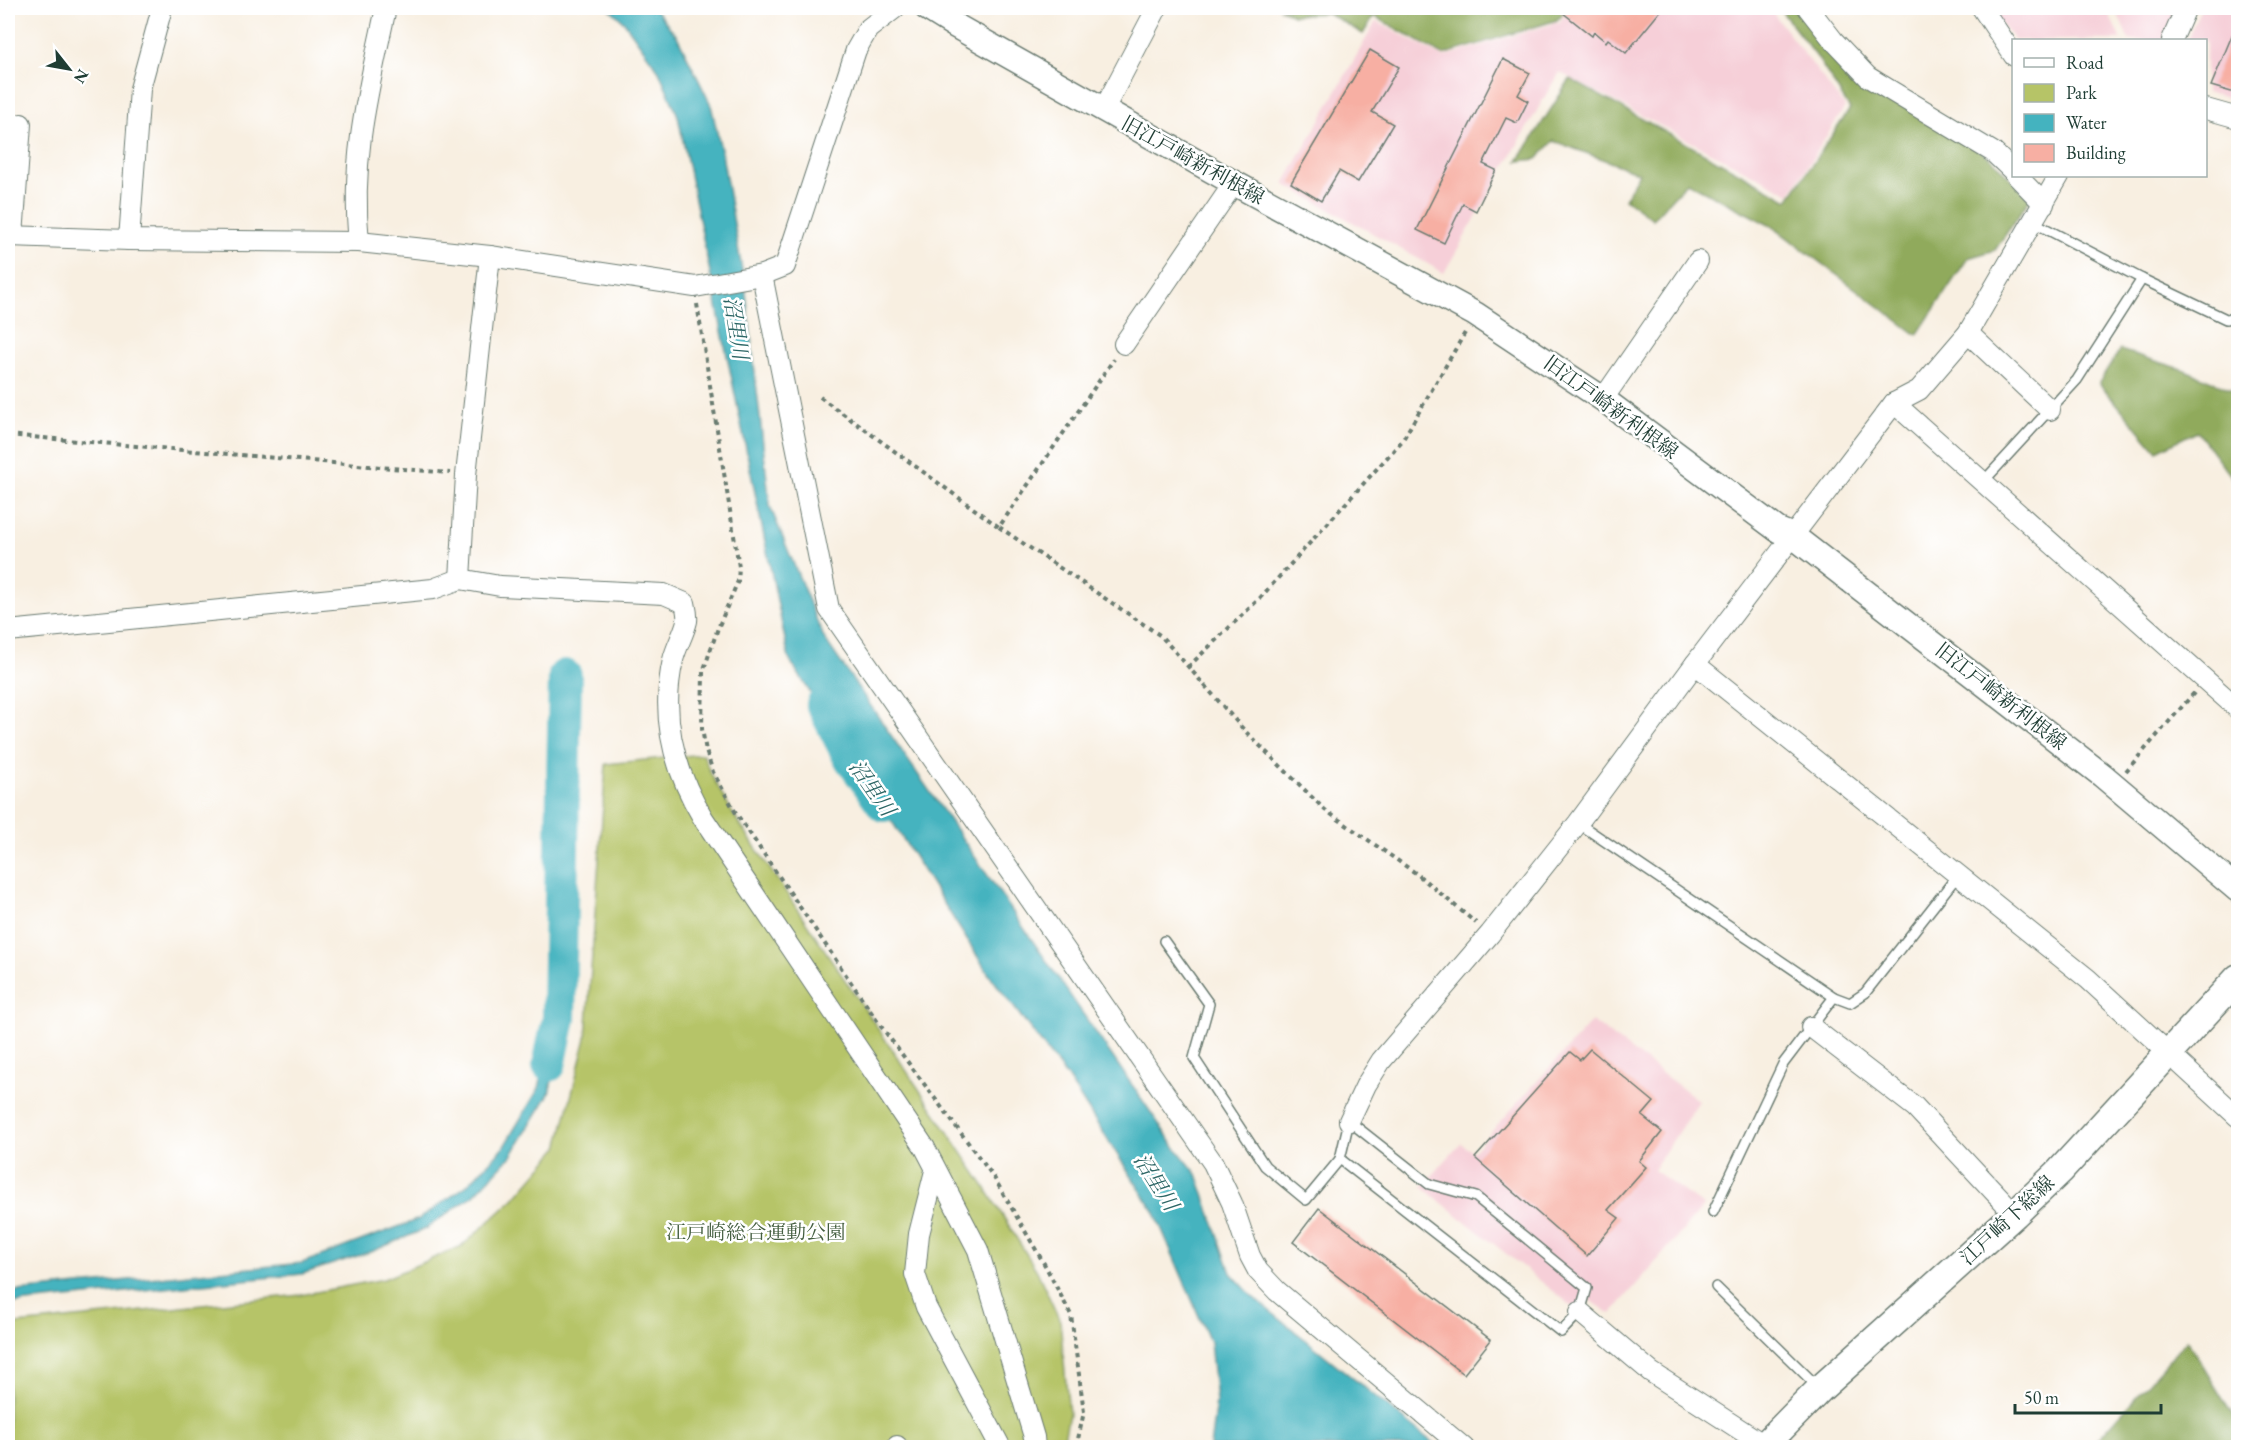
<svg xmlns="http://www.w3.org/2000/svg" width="2246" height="1455" font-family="'EB Garamond','Noto Serif JP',serif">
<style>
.built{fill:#f6cfd8}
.green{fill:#b6c467;stroke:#6a804e;stroke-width:1.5}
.forest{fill:#90aa5c;stroke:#587448;stroke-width:1.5}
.water{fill:#44b3bf;stroke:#32787a;stroke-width:1.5}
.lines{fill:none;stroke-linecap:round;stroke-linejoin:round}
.river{stroke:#44b3bf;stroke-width:34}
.building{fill:#f7afa3}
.service-casing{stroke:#6b7b71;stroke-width:12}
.minor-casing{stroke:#6b7b71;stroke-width:22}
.tertiary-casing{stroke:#6b7b71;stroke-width:27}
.secondary-casing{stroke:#6b7b71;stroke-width:30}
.path{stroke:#6b7b71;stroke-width:4;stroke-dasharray:4.5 4.5;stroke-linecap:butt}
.service{stroke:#fff;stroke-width:9}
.minor{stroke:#fff;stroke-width:20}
.tertiary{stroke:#fff;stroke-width:24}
.secondary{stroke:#fff;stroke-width:27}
.labels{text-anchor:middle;stroke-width:5;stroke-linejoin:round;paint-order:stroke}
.street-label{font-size:20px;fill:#1f3d34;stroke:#fff}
.park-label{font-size:20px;fill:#455f41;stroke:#fff}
.water-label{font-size:21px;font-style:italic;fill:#2c6665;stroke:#fff}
</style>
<rect width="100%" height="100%" fill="#fff"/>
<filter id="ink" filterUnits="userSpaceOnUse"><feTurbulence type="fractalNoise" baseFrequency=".0167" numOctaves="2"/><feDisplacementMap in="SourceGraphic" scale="12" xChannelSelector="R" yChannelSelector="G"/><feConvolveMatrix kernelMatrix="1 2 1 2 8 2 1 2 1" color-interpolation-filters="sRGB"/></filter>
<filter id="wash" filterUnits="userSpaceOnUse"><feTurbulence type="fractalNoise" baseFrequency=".008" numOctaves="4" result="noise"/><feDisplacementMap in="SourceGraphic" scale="24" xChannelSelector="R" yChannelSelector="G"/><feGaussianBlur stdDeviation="1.35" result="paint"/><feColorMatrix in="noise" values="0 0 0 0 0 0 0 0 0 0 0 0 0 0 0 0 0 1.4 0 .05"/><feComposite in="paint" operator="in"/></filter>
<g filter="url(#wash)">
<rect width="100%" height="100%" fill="#f8efe1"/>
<g class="built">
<polygon points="1570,8 1769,8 1845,107 1790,194 1559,72 1444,273 1284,184 1376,21 1443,57 1559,22"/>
<polygon points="1989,8 2106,8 2121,40 2014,40"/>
<polygon points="2115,8 2179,8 2166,40 2129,40"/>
<polygon points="2201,8 2238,8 2238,101 2206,92 2206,40 2187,40"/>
<polygon points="1592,1021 1699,1101 1653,1170 1704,1206 1611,1314 1587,1298 1577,1310 1422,1187 1461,1143 1473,1152"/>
</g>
<polygon class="green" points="703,754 710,772 733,814 983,1184 1037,1271 1060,1321 1069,1414 1062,1448 8,1447 8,1325 301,1295 384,1279 462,1246 514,1199 558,1148 586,1038 606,764"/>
<g class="forest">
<polygon points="1279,8 1567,8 1557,20 1443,55 1374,16 1363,34 1328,13 1293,15"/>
<polygon points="1779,8 1808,8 1843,54 1993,160 2030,199 1995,250 1968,258 1917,335 1773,227 1687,182 1653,219 1625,199 1639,173 1554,141 1537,159 1518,161 1570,79 1788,200 1850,109 1817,57"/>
<polygon points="2120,350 2185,370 2238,392 2238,485 2197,431 2157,451 2099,383"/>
<polygon points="2187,1340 2238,1424 2238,1447 2091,1447"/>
</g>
<g class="water">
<polygon points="609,8 654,8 677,36 711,105 722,154 746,293 770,506 824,638 1172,1143 1197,1174 1231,1273 1254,1298 1438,1447 1210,1447 1216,1401 1210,1342 1154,1211 1067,1077 988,973 789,659 678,116 659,71 624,22"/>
<polygon points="554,1017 565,1022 549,1094 511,1156 474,1195 425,1229 373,1251 302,1274 8,1304 8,1292 302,1263 419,1219 466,1186 503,1148 539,1088"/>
</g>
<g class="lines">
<g class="river">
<polyline points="823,705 849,756 884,805"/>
<polyline points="549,1065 559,1018 565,676"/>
</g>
</g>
<g id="blocks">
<g class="building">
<polygon points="1557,8 1663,8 1626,53 1608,39 1606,42 1594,32 1592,36"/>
<polygon points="2238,21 2238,94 2211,86"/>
<polygon points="1370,50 1399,67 1372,112 1393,124 1358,182 1339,171 1321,201 1291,183"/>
<polygon points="1503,59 1530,73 1518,95 1528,101 1517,123 1506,118 1483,164 1496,170 1476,211 1463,204 1444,243 1417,230"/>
<polygon points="1590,1049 1654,1102 1642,1116 1662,1132 1639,1161 1646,1167 1608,1210 1619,1218 1587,1256 1475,1158 1570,1052 1580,1060"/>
<polygon points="1319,1208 1491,1340 1464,1374 1293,1242"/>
</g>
</g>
</g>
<g filter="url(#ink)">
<use href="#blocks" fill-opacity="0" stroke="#6b7b71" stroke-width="1.5"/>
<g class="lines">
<defs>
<g id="service">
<polyline points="2033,222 2142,279 2226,319"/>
<polyline points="1983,482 2077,380 2142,279"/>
<polyline points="1578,823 1834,997 1850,1003 1865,993 1958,875"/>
<polyline points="1164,941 1209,1004 1194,1058 1265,1166 1306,1200 1340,1159"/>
<polygon points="1349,1121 1429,1184 1476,1197 1587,1288 1580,1312 1561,1332 1340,1159"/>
<polyline points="1713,1212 1783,1064 1834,997"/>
<polyline points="1716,1287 1818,1387"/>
</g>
<g id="minor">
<polyline points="1808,8 1833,40 1868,77 1993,152 2014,172"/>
<polyline points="1982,8 2014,56"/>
<polyline points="2172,40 2186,8"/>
<polyline points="1104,109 1157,8"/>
<polyline points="2206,109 2238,118"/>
<polyline points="2017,176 2044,204"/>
<polyline points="8,236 129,240 359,242 490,256 695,287 762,275 785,266 856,50 868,29 895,8"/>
<polyline points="13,236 21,124"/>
<polyline points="129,240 140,89 162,8"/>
<path d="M359,242c-9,-83 10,-154 27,-234"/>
<polyline points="762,275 829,609 1213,1163 1232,1203 1250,1256 1258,1271 1277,1291 1464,1448"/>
<polyline points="1968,333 2050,410"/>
<polyline points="1124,344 1234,183"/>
<polyline points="1603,399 1698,261"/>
<polyline points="1894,403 2238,709"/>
<polyline points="460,579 466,475 490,256"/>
<path d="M8,631l425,-42 27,-10 40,7 164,8 21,9c1,5 3,12 2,18 -3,13 -11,26 -14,39 -13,57 1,110 30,158l222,330 53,102 56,187 1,11"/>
<polyline points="1695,664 2088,979 2238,1117"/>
<polyline points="1811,1027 1915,1107 2015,1214"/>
<polyline points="1349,1121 1366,1085 1381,1061 1490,934 1578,823 1695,664 1894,403 1919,390 1968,333 2059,176"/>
<polyline points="935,1171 919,1234 915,1274 926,1307 1001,1448"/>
<polyline points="1580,1312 1651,1372 1764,1445"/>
<polyline points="897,1448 897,1446"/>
</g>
<polyline id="tertiary" points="927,8 956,26 1234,183 1475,314 1603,399 1778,530 1793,536 2102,775 2238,890"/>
<polyline id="secondary" points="1762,1448 1820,1389 2015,1214 2060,1171 2238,978"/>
</defs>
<use href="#service" class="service-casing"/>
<use href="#minor" class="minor-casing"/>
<use href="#tertiary" class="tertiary-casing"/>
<use href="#secondary" class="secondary-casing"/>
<g class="path">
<polyline points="697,304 739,567 738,581 718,628 703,672 702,729 706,751 713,772 736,813 880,1025 993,1176 1046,1267 1071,1315 1084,1412 1076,1448"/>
<polyline points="820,397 999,527 1114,359"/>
<polyline points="8,435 450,473"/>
<polyline points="999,527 1161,636 1244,730 1325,810 1417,874 1476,923"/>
<polyline points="1188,667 1260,598 1402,441 1466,331"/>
<polyline points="2126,771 2194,693"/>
</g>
<use href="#service" class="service"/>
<use href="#minor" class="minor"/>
<use href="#tertiary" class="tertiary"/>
<use href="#secondary" class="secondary"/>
</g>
</g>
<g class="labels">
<g class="street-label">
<text transform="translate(1193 160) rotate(29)" y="7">旧江戸崎新利根線</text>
<text transform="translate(1611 407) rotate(36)" y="7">旧江戸崎新利根線</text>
<text transform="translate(2001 696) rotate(38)" y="7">旧江戸崎新利根線</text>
<text transform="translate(2007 1220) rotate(-43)" y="7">江戸崎下総線</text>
</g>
<g class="park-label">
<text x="756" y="1239">江戸崎総合運動公園</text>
</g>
<g class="water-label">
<text transform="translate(736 328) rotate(81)" y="7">沼里川</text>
<text transform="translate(872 788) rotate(55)" y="7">沼里川</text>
<text transform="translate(1156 1182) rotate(58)" y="7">沼里川</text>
</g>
</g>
<rect width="2246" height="1455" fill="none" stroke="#fff" stroke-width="30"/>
<rect x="2012" y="39" width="195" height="138" fill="#ffffff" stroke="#a5b1ae" stroke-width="1.5"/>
<rect x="2024" y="58" width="30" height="9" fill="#ffffff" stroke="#a5b1ae" stroke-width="1.5"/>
<text x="2066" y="69" font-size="18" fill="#1f3d34">Road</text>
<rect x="2024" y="84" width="30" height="18" fill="#b6c467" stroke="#a5b1ae" stroke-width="1.5"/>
<text x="2066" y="99" font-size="18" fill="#1f3d34">Park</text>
<rect x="2024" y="114" width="30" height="18" fill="#44b3bf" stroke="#a5b1ae" stroke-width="1.5"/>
<text x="2066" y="129" font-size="18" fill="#1f3d34">Water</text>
<rect x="2024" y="144" width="30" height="18" fill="#f7afa3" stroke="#a5b1ae" stroke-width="1.5"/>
<text x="2066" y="159" font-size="18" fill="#1f3d34">Building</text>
<g transform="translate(69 69) rotate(121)" stroke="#ffffff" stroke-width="4.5" paint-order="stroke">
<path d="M0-4.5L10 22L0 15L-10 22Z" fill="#1f3d34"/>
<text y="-9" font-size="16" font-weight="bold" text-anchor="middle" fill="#1f3d34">N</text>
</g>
<path d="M2015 1404v9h146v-9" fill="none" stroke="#1f3d34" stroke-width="3"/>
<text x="2024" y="1404" font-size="18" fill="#1f3d34" stroke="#ffffff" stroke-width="4.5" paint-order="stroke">50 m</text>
</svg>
